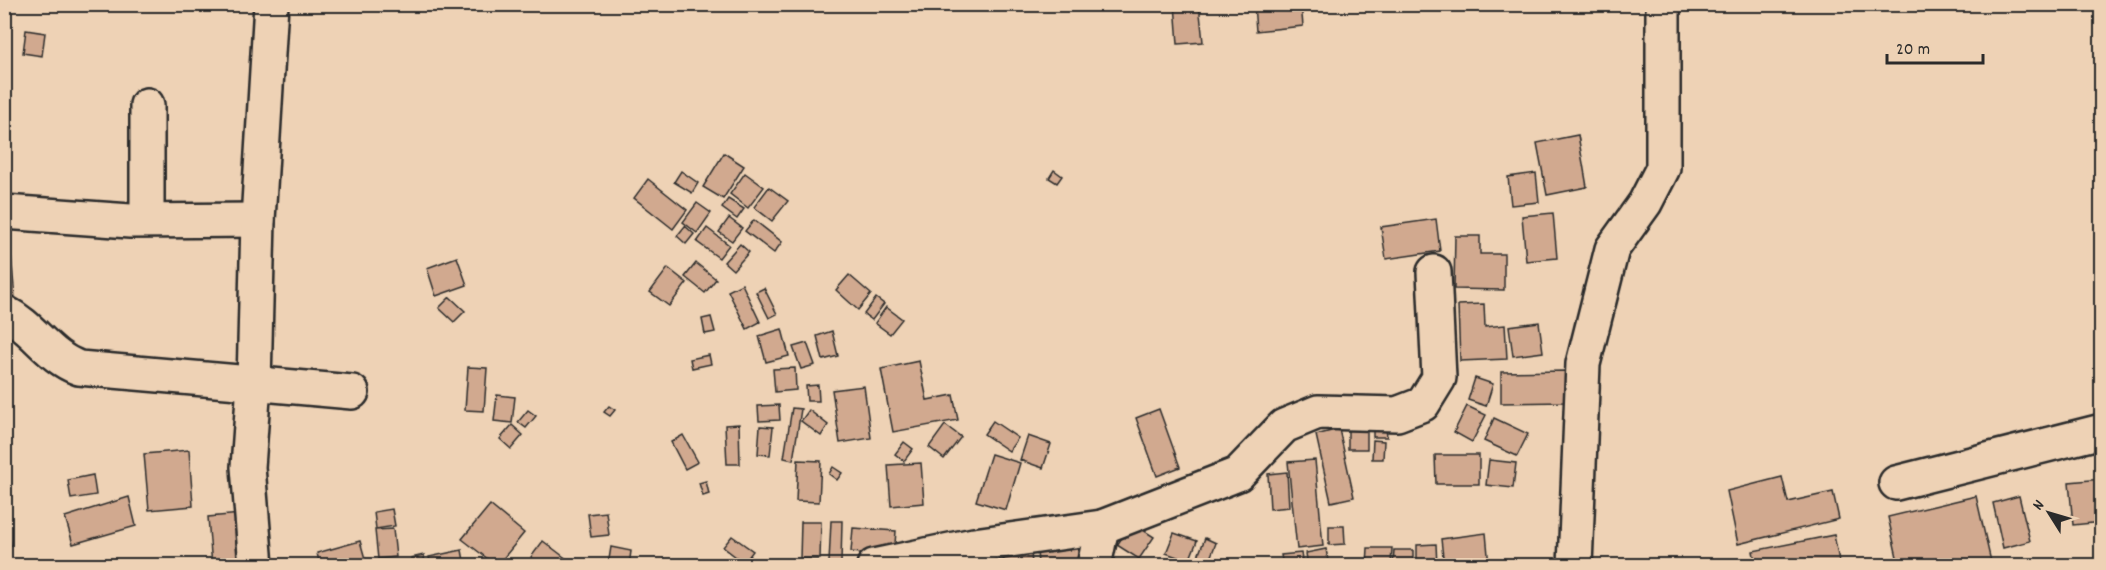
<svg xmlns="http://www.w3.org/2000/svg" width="2106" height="570" font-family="Dekko,sans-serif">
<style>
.building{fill:#d1a98f;stroke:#2b2b2b;stroke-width:1.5}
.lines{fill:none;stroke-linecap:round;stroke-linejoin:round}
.minor-casing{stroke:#2b2b2b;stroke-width:38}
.minor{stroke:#eed2b5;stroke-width:33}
</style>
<rect width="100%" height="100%" fill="#eed2b5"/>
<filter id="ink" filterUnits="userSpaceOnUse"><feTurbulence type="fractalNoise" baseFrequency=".0167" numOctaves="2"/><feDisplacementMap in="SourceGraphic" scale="12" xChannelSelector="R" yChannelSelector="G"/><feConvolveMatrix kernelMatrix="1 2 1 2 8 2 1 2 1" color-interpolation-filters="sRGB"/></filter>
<g filter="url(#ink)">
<g class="building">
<polygon points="1175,4 1199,4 1203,42 1178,44"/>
<polygon points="1254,4 1301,4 1303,26 1256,31"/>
<polygon points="26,30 45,33 42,56 23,53"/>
<polygon points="1578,135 1587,187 1547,195 1537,143"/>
<polygon points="724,153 744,166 723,199 703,187"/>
<polygon points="1054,170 1062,176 1057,183 1049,178"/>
<polygon points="681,171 698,183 692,193 674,182"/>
<polygon points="745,173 764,187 748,208 730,194"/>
<polygon points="1536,173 1539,202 1511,205 1508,177"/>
<polygon points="648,179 687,210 673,229 634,198"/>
<polygon points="769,187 788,201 772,221 754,207"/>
<polygon points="728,199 744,209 737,219 722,208"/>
<polygon points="697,203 711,213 697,233 683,222"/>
<polygon points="1553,213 1557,258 1526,261 1522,216"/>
<polygon points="729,218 742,228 732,241 719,232"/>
<polygon points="1436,219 1440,251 1386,259 1381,227"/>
<polygon points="754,220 782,242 774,253 745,231"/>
<polygon points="685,226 694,234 686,244 677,236"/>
<polygon points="707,228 729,245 719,258 697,242"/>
<polygon points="4,232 9,232 15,298 4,299"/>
<polygon points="1455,236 1480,236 1480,254 1504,254 1504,290 1454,289"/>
<polygon points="740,244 749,252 733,270 724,262"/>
<polygon points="457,257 467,285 436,296 427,268"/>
<polygon points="696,263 716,279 705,293 685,277"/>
<polygon points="668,268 687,283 669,306 650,292"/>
<polygon points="849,275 871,294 858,310 836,290"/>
<polygon points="742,284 760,322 747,329 728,291"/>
<polygon points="764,288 777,314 769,318 756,292"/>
<polygon points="450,297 465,311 454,322 439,308"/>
<polygon points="876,298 884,304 872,320 864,314"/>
<polygon points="1484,304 1485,327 1505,325 1507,359 1460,361 1458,305"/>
<polygon points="886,307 902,319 890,334 875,323"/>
<polygon points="711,317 715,332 705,334 702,319"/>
<polygon points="1539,322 1543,352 1513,356 1509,326"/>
<polygon points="782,329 789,356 766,362 759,336"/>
<polygon points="832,331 838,356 823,360 817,336"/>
<polygon points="807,343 815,365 801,369 793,347"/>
<polygon points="709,355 711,364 692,368 690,359"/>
<polygon points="919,361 927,400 953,395 958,420 893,432 881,369"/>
<polygon points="468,367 487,368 484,411 465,410"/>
<polygon points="795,368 796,390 775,392 773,369"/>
<polygon points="1565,371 1565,402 1501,403 1501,372"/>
<polygon points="1475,378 1493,384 1486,406 1468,400"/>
<polygon points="818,385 819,401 807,401 806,386"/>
<polygon points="864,386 871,438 840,443 832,390"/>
<polygon points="497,395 515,397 512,423 494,421"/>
<polygon points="779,405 780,420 759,421 758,406"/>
<polygon points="609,406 615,410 610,416 604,412"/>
<polygon points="1467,406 1486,415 1472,442 1454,432"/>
<polygon points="792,408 801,409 793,460 784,458"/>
<polygon points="1159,409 1180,467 1157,476 1136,418"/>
<polygon points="528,410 536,416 526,428 518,422"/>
<polygon points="809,410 828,425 821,436 801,421"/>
<polygon points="1494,418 1528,434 1517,456 1484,441"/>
<polygon points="993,421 1018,438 1009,451 984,434"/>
<polygon points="739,424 740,464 727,464 725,425"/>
<polygon points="512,425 523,435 511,449 500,439"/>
<polygon points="945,425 961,437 944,459 929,447"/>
<polygon points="760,426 773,427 770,455 758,454"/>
<rect x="1348" y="427" width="19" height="22"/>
<polygon points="1339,429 1354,497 1331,502 1316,435"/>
<polygon points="1373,429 1386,429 1387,437 1373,437"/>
<polygon points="683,435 698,462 685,469 671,442"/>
<polygon points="1028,436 1051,444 1043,468 1020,460"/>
<polygon points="1373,440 1384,441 1383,459 1372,459"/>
<polygon points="904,442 913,449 904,461 895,454"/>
<polygon points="189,450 193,506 149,510 144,454"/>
<polygon points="991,454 1020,463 1006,510 976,501"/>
<polygon points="1435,455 1479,455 1479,484 1436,484"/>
<polygon points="798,460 821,461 819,502 796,501"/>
<polygon points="1315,460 1323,546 1297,549 1288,462"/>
<polygon points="1489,460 1516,463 1513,488 1486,485"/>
<polygon points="921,463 924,503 891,506 888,465"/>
<polygon points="833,467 842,473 837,480 829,474"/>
<polygon points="1287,472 1289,507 1270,509 1268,474"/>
<polygon points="93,475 96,495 71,499 68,480"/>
<polygon points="1782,477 1788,502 1833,492 1839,519 1738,544 1727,491"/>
<polygon points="2102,479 2102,522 2073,525 2069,482"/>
<polygon points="706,481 709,494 703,496 699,483"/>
<polygon points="1976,496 1992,566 1899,566 1888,517"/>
<polygon points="2019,496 2030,541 2003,548 1993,503"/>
<polygon points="129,497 136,526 73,544 65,517"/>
<polygon points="490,505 524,533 497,566 462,539"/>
<polygon points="392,509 395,526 376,529 374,512"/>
<polygon points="606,512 609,535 591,537 588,514"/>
<polygon points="241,514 246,566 212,566 208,517"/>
<polygon points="831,521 842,521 841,563 829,563"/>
<polygon points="801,522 821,522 820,559 800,559"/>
<polygon points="1132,523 1154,537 1139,559 1117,545"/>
<polygon points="1329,526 1344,526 1345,544 1329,545"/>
<polygon points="853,528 896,531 894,556 851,552"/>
<polygon points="4,529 7,529 11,546 4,547"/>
<polygon points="393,529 396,557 378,559 375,530"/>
<polygon points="1174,533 1197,541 1189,561 1166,553"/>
<polygon points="1486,533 1489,566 1444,566 1441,539"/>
<polygon points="1834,535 1840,566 1756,566 1753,551"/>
<polygon points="732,536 753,551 744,563 723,547"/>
<polygon points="1205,538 1216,543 1207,566 1199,566 1195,564"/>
<polygon points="360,541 367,566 320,566 317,553"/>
<polygon points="543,541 576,566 543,566 531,557"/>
<polygon points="1436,544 1437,566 1417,566 1417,545"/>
<polygon points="611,547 631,551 629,566 608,566"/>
<polygon points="1078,548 1079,566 1038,566 1037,549"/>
<polygon points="1368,548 1392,548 1391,566 1367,566"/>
<polygon points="1326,549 1329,566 1308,566 1306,553"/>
<polygon points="462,550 465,566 431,566 429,557"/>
<polygon points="1031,550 1032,566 1004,566 1003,552"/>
<polygon points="1394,550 1413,550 1413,566 1393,566"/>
<polygon points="979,552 995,552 995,566 980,566"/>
<polygon points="1301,553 1303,566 1283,566 1281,555"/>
<polygon points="424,555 425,566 413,566 411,558"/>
<polygon points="1104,556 1131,566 1101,566"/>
<polygon points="1275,562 1275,566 1209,566 1209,563"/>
</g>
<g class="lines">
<defs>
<g id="minor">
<polyline points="147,105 147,220"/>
<polyline points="4,212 130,221 258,220"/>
<path d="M4,312c30,15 44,45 75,56l273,24"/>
<polyline points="1896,483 2102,431"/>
<polyline points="256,566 248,467 254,384 258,220 271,4"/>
<polyline points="874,566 974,545 1102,527 1238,474 1284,426 1318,412 1397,414 1423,404 1439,378 1434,272"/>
<polyline points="1094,566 1102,527"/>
<polyline points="1575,566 1583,364 1612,249 1645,203 1663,168 1663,4"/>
</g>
</defs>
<use href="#minor" class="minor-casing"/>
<use href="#minor" class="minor"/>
</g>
</g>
<rect width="2106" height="570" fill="none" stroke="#eed2b5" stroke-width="24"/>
<rect x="12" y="12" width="2082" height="546" fill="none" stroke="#2b2b2b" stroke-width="2" filter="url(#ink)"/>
<g transform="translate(2049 513) rotate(307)" stroke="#eed2b5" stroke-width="4.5" paint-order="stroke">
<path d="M0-4.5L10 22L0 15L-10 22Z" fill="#2b2b2b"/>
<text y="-9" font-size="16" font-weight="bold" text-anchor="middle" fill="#2b2b2b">N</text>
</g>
<path d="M1887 54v9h96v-9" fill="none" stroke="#2b2b2b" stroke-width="3"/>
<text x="1896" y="54" font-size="18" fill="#2b2b2b" stroke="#eed2b5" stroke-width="4.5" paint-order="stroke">20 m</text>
</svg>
